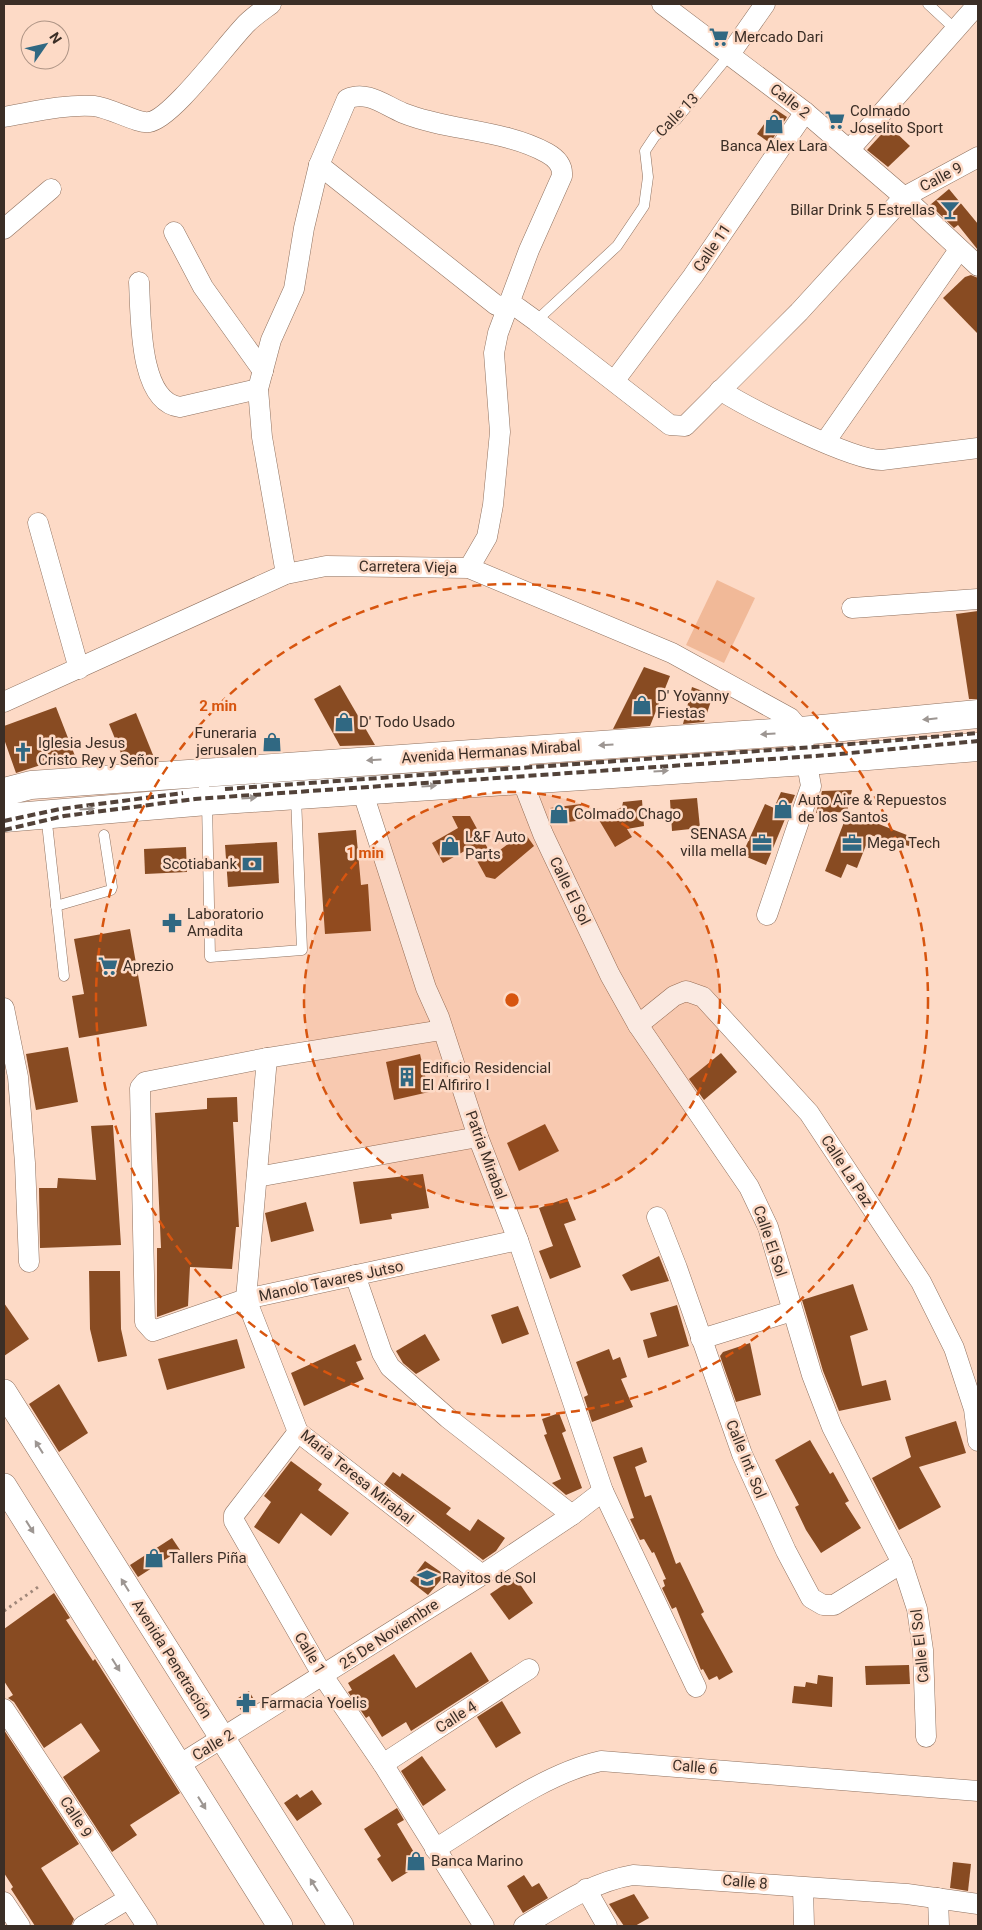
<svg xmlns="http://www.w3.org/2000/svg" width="982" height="1930" font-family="Roboto,sans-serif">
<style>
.green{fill:#f1b998}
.building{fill:#884b22}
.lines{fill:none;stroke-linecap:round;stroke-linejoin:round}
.service-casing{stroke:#8f715f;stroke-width:11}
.minor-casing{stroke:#8f715f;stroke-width:21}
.tertiary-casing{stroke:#8f715f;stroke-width:26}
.primary-casing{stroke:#8f715f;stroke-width:29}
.path{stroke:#a1887a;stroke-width:3;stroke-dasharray:2.5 4;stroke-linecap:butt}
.service{stroke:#fff;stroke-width:10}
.minor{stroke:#fff;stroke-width:20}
.tertiary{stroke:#fff;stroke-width:25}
.primary{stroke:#fff;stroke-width:28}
.rail{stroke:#524239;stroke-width:4;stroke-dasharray:8 4;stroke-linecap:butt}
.oneway{fill:#9d9692}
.ring{fill:none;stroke:#d7550f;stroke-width:2.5;stroke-dasharray:9 6}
.labels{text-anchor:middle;stroke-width:5;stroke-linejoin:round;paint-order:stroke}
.poi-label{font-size:15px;fill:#3b2e26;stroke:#fddac6;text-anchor:start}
.street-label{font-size:15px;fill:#3b2e26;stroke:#fddac6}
.centre{fill:#d7550f;stroke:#fddac6;stroke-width:2.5}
.ring-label{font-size:15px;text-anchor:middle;font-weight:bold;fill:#d7550f;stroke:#fddac6;stroke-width:5;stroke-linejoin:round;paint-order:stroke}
</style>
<rect width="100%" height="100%" fill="#fddac6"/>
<polygon class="green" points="717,580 755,598 724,663 686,645"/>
<g class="building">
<polygon points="775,109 787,117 770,143 757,134"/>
<polygon points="889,126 910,146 888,167 867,150"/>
<polygon points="949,189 978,224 978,250 958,225 954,228 930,205"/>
<polygon points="971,275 978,278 978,334 943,298 965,277"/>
<polygon points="978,611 978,699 969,699 956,614"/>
<polygon points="644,667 670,676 650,726 613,729"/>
<polygon points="340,685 375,745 340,746 314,699"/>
<polygon points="692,687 713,695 704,722 683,724"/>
<polygon points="56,707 75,756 48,766 47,763 16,773 4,739 4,726"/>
<polygon points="136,713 153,755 137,762 125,763 109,724"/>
<polygon points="852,790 847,812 816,813 822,791"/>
<polygon points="781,792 795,795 766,865 742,855 765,804 774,808"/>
<polygon points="697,798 700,828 672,831 670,800"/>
<polygon points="642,800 644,826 627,829 632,837 615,847 599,820 622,807 623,802"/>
<polygon points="581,804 584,820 552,824 550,808"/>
<polygon points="848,812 912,837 909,846 870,835 857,868 847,864 841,878 825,871"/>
<polygon points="452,816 470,816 492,856 524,832 534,846 495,879 486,877 470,848 443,863 432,843 458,828"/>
<polygon points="356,830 361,885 368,884 371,931 325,934 318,833"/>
<polygon points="277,842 279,883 228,887 225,845"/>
<polygon points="186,847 187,872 145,874 144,849"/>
<polygon points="130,929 147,1026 79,1038 72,996 84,994 74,939"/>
<polygon points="68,1047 78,1102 36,1110 26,1054"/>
<polygon points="721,1053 737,1072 704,1100 689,1079"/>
<polygon points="420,1054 429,1092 394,1100 386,1062"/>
<polygon points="237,1097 238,1122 233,1122 239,1227 236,1227 232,1269 190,1267 188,1306 157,1317 157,1248 161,1248 155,1113 207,1109 207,1098"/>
<polygon points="545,1124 559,1151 519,1171 507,1143"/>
<polygon points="113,1125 121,1245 40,1248 39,1188 57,1188 58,1178 96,1180 91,1126"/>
<polygon points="423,1174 429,1208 391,1214 392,1219 360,1224 353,1182"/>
<polygon points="567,1198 576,1220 564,1224 581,1267 550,1279 539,1251 553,1246 539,1208"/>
<polygon points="306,1202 314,1231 271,1242 265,1213"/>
<polygon points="659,1256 669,1281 631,1291 622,1275"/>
<polygon points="89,1271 120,1271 121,1329 127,1356 98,1362 90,1329"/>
<polygon points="853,1284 868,1330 850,1336 862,1386 886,1380 891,1400 839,1411 823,1371 802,1300"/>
<polygon points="4,1303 29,1339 4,1356"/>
<polygon points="677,1305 689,1346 648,1358 643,1340 657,1336 650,1313"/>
<polygon points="518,1306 529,1334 502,1344 491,1315"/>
<polygon points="425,1334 440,1360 416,1374 403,1363 396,1351"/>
<polygon points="237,1339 245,1368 167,1390 158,1359"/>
<polygon points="750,1343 761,1395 736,1402 720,1356 723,1352"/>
<polygon points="355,1344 362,1360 356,1362 364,1379 304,1406 291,1373"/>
<polygon points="609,1349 613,1360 620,1357 627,1377 621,1379 633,1407 592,1422 584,1397 588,1395 576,1362"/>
<polygon points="59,1384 88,1433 59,1452 29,1404"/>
<polygon points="559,1413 566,1431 562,1433 582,1488 566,1495 552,1483 561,1479 544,1435 547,1434 542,1419"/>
<polygon points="956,1421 966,1453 919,1467 941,1507 899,1530 872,1478 911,1457 905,1437"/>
<polygon points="810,1440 830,1474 833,1472 849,1501 845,1503 861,1528 821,1553 806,1530 795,1507 799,1505 775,1460"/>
<polygon points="642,1447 647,1462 635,1467 645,1497 651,1495 676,1564 680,1562 704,1612 701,1614 733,1672 719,1680 717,1676 709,1680 703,1669 701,1670 676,1607 672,1609 662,1588 665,1586 663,1580 666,1579 654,1552 652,1553 644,1539 640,1540 630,1519 634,1518 613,1457"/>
<polygon points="291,1461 322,1484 318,1490 349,1513 331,1536 301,1513 279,1544 254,1527 271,1502 264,1496"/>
<polygon points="393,1472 400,1477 402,1473 451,1508 446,1514 470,1531 478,1519 505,1538 496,1551 483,1560 384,1484"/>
<polygon points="172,1538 180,1550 138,1577 130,1565"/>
<polygon points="425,1561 445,1575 428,1595 410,1581"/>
<polygon points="515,1577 533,1603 509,1620 490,1594"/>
<polygon points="54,1593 70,1618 66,1620 93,1661 95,1659 180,1793 130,1825 137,1835 112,1852 63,1777 100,1751 81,1723 44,1748 14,1702 8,1698 13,1695 4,1681 4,1629"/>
<polygon points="471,1652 489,1681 411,1731 406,1722 382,1737 369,1716 366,1718 348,1692 352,1690 348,1683 394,1654 416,1688"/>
<polygon points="909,1665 910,1684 866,1685 865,1666"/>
<polygon points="818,1675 833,1677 832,1707 792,1703 794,1686 805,1687 806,1682 817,1684"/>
<polygon points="249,1691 256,1703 242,1712 235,1700"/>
<polygon points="502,1701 521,1733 496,1748 477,1717"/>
<polygon points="4,1730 79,1844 41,1868 74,1919 71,1926 35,1926 11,1889 13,1887 4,1873"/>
<polygon points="422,1756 446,1790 423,1806 401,1771"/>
<polygon points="312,1790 322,1804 297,1821 284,1803 297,1794 300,1798"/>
<polygon points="397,1808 404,1820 397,1824 421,1864 392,1882 377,1859 381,1856 364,1829"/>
<polygon points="953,1862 971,1864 968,1891 950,1888"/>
<polygon points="524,1875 532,1887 539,1883 548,1898 523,1913 507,1886"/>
<polygon points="634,1894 649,1918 635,1926 624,1926 609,1904"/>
</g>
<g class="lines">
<defs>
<g id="service">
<polyline points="928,4 955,29"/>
<polyline points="536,321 617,246 644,206 648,177 645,151 655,136 676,120 730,54"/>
<polyline points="201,773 207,801 210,957 302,950 296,797"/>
<polyline points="46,814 64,976"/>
<polyline points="56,906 111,890 112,887 104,835"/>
</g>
<g id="minor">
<polyline points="662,4 805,112 904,197 978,266"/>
<polyline points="730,54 765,4"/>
<path d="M4,117c29,-5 61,-13 90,-11 17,2 44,18 55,16 23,-3 78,-79 98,-99 7,-7 16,-13 24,-19"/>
<polyline points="850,149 978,4"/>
<polyline points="319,165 496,305 518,308 536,321 670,425 685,426 799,312 904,197 978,157"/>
<polyline points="4,229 51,189"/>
<polyline points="174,232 203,287 263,371"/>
<path d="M139,282c2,32 -1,120 41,125l78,-18"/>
<polyline points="615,380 693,276 805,112"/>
<path d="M720,390c28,18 133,71 162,70l96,-12"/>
<polyline points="825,442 959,250"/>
<polyline points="38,523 79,669"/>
<path d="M286,574l-24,-137 -4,-48 13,-49 23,-51 10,-61 15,-63 28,-66c20,-9 37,6 56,14 45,18 100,16 144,40 9,5 16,12 15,23l-33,74 -31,83 -4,20 6,79 -7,73 -6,32 -18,31"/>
<polyline points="852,608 978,599"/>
<polyline points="4,702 286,574 326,566 469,568 672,653 790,718 801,731 811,786 767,915"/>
<polyline points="517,751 522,780 543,834 610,975 638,1025 749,1187 768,1227 812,1375 832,1427 902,1563 917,1609 923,1650 926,1737"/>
<polyline points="362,790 426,988 439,1017 478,1137 518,1240 603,1491 696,1687"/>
<polyline points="4,1008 18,1077 25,1163 29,1262"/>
<polyline points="638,1025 674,996 686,991 703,997 809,1113 921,1282 954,1348 974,1409 978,1441"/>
<polyline points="442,1030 267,1058 145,1082 140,1088 145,1322 153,1331 246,1299 518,1240"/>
<polyline points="267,1058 246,1299 298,1432 482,1575"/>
<polyline points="257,1177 478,1137"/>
<polyline points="657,1217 677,1268 742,1454 786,1551 811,1598 823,1605 834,1605 902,1563"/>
<polyline points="355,1275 382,1353 390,1367 448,1418 572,1515"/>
<polyline points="701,1339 792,1311"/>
<polyline points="298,1432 234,1515 234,1521 323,1676 383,1764 484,1926"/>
<polyline points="4,1709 147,1926"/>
<polyline points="383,1764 529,1669"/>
<polyline points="179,1765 482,1575 572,1515 603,1491"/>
<path d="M435,1849c51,-31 108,-75 166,-88l377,30"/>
<polyline points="803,1888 804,1926"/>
<polyline points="586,1889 607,1926"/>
<polyline points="938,1898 939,1926"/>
<polyline points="4,1902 20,1926"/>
<polyline points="83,1926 128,1899"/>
<path d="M524,1926c35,-21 68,-44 109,-51l274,19 71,10"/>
</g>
<g id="tertiary">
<polyline points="4,1392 341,1926"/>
<polyline points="4,1486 280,1926"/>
</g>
<g id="primary">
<polyline points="4,792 31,785 801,731 978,714"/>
<polyline points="4,818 207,801 807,761 978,747"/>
</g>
</defs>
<use href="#service" class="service-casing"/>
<use href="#minor" class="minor-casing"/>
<use href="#tertiary" class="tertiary-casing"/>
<use href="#primary" class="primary-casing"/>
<polyline class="path" points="4,1611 41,1585"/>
<use href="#service" class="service"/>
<use href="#minor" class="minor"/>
<use href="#tertiary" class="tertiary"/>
<use href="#primary" class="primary"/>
<g class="rail">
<polyline points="225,789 828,746 978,733"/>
<polyline points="4,821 60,809 183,793"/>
<polyline points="4,830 64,816 195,799 829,755 978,741"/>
</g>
</g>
<defs><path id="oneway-solid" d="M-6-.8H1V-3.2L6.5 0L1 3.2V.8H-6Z" transform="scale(1.25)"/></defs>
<g class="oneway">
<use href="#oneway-solid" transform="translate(930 719) rotate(174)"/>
<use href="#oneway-solid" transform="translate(768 734) rotate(176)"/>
<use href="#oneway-solid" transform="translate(606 745) rotate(176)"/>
<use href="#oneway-solid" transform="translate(374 760) rotate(176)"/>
<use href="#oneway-solid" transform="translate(661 771) rotate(-4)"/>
<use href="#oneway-solid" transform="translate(429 786) rotate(-4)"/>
<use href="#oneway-solid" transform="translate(249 798) rotate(-3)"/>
<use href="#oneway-solid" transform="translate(87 809) rotate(-4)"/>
<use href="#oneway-solid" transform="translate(39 1447) rotate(-122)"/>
<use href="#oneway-solid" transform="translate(30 1527) rotate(58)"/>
<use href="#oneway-solid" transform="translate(125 1585) rotate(-122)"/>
<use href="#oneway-solid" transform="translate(116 1665) rotate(58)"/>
<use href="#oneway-solid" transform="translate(202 1803) rotate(58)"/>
<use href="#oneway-solid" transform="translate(314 1885) rotate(-122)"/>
</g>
<circle cx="512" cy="1000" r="208" fill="#d7550f" fill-opacity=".12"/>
<g class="ring">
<circle cx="512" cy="1000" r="208"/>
<circle cx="512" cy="1000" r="416"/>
</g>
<defs>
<symbol id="supermarket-bare" viewBox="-9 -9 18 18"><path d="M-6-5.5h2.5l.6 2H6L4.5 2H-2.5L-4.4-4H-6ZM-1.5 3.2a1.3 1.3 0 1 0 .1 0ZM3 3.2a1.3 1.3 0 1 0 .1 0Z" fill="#306882" stroke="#fddac6" stroke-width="2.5" paint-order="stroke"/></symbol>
<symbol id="shop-bare" viewBox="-9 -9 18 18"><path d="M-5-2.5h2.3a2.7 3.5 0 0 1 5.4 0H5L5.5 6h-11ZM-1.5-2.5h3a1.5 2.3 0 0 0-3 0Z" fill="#306882" stroke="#fddac6" stroke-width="2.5" paint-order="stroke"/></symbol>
<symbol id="bar-bare" viewBox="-9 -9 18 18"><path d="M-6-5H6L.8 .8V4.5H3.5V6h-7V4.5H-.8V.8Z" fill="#306882" stroke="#fddac6" stroke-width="2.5" paint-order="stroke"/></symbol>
<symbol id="church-bare" viewBox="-9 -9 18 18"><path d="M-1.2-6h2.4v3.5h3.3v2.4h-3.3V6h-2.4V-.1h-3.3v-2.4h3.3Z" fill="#306882" stroke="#fddac6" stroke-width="2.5" paint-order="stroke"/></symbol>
<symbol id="office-bare" viewBox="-9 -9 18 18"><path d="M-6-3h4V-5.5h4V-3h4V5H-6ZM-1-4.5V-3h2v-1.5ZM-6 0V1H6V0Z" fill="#306882" stroke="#fddac6" stroke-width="2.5" paint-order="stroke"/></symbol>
<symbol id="bank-bare" viewBox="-9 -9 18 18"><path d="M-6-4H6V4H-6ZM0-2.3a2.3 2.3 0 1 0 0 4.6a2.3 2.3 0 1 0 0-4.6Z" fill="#306882" stroke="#fddac6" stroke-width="2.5" paint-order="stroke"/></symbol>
<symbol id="pharmacy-bare" viewBox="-9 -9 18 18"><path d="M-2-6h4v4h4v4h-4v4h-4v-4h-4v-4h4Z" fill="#306882" stroke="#fddac6" stroke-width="2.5" paint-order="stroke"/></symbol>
<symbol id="building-bare" viewBox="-9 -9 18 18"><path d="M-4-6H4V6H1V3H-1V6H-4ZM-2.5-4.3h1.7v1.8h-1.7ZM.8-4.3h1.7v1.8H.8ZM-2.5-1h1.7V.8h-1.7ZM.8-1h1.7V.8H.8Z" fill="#306882" stroke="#fddac6" stroke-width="2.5" paint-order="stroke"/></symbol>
<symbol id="school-bare" viewBox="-9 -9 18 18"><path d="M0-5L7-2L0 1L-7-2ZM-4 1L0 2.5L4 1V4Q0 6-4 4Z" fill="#306882" stroke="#fddac6" stroke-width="2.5" paint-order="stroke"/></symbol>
</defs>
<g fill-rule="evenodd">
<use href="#supermarket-bare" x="705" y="23" width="28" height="28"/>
<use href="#supermarket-bare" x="821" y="106" width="28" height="28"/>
<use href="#shop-bare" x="760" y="110" width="28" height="28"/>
<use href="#bar-bare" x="936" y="196" width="28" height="28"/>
<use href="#shop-bare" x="628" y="691" width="28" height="28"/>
<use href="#shop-bare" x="330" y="708" width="28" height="28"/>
<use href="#shop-bare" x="258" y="728" width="28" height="28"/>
<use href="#church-bare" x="9" y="738" width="28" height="28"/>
<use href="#shop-bare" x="769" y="795" width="28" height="28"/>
<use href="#shop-bare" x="545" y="800" width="28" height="28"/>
<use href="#office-bare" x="748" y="829" width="28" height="28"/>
<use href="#office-bare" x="838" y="829" width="28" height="28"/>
<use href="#shop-bare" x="436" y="832" width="28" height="28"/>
<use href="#bank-bare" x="238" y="850" width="28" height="28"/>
<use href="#pharmacy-bare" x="158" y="909" width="28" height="28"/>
<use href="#supermarket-bare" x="94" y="952" width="28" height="28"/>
<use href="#building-bare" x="393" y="1063" width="28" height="28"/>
<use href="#shop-bare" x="140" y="1544" width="28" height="28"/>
<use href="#school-bare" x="413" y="1564" width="28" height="28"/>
<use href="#pharmacy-bare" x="232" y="1689" width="28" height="28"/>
<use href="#shop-bare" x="402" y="1847" width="28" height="28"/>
</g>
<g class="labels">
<g class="poi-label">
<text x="734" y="42">Mercado Dari</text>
<text x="850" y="116">Colmado<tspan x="850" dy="17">Joselito Sport</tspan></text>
<text x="774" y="151" text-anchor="middle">Banca Alex Lara</text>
<text x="935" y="215" text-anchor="end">Billar Drink 5 Estrellas</text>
<text x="657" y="701">D' Yovanny<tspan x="657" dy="17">Fiestas</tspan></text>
<text x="359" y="727">D' Todo Usado</text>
<text x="257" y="738" text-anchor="end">Funeraria<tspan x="257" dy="17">jerusalen</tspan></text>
<text x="38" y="748">Iglesia Jesus<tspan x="38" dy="17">Cristo Rey y Señor</tspan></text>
<text x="798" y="805">Auto Aire &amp; Repuestos<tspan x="798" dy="17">de los Santos</tspan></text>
<text x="574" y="819">Colmado Chago</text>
<text x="747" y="839" text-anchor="end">SENASA<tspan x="747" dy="17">villa mella</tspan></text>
<text x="465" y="842">L&amp;F Auto<tspan x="465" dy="17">Parts</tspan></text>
<text x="867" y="848">Mega Tech</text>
<text x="237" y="869" text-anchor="end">Scotiabank</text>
<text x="187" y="919">Laboratorio<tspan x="187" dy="17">Amadita</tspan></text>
<text x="123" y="971">Aprezio</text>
<text x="422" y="1073">Edificio Residencial<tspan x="422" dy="17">El Alfiriro I</tspan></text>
<text x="169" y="1563">Tallers Piña</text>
<text x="442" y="1583">Rayitos de Sol</text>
<text x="261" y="1708">Farmacia Yoelis</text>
<text x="431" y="1866">Banca Marino</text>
</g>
<g class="street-label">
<text transform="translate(790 101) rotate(38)" y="5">Calle 2</text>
<text transform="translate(677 115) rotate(-46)" y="5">Calle 13</text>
<text transform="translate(941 177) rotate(-28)" y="5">Calle 9</text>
<text transform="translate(712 248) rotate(-56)" y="5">Calle 11</text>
<text transform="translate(408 567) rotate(1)" y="5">Carretera Vieja</text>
<text transform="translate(491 752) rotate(-4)" y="5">Avenida Hermanas Mirabal</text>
<text transform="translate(570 891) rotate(64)" y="5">Calle El Sol</text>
<text transform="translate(486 1155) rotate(70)" y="5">Patria Mirabal</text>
<text transform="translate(847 1171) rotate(57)" y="5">Calle La Paz</text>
<text transform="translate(770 1241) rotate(71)" y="5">Calle El Sol</text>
<text transform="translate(331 1281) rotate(-12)" y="5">Manolo Tavares Jutso</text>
<text transform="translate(746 1459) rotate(68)" y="5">Calle Int. Sol</text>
<text transform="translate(357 1477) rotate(39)" y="5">Maria Teresa Mirabal</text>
<text transform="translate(389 1634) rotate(-33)" y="5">25 De Noviembre</text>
<text transform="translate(920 1646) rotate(-96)" y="5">Calle El Sol</text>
<text transform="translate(310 1653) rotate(59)" y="5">Calle 1</text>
<text transform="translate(172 1659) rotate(58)" y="5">Avenida Penetración</text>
<text transform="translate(456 1717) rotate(-33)" y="5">Calle 4</text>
<text transform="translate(213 1745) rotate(-31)" y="5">Calle 2</text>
<text transform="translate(695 1767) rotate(5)" y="5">Calle 6</text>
<text transform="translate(76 1817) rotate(57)" y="5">Calle 9</text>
<text transform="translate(745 1882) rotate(5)" y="5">Calle 8</text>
</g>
</g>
<circle cx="512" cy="1000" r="8" class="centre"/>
<g class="ring-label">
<text x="218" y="711">2 min</text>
<text x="365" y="858">1 min</text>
</g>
<rect width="982" height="1930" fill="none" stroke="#3b2e26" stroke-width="10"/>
<g transform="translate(45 45) rotate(56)"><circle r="24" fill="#fddac6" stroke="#af9586"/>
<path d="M0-4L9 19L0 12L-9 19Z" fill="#306882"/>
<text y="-8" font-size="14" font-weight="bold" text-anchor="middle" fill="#3b2e26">N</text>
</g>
</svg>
